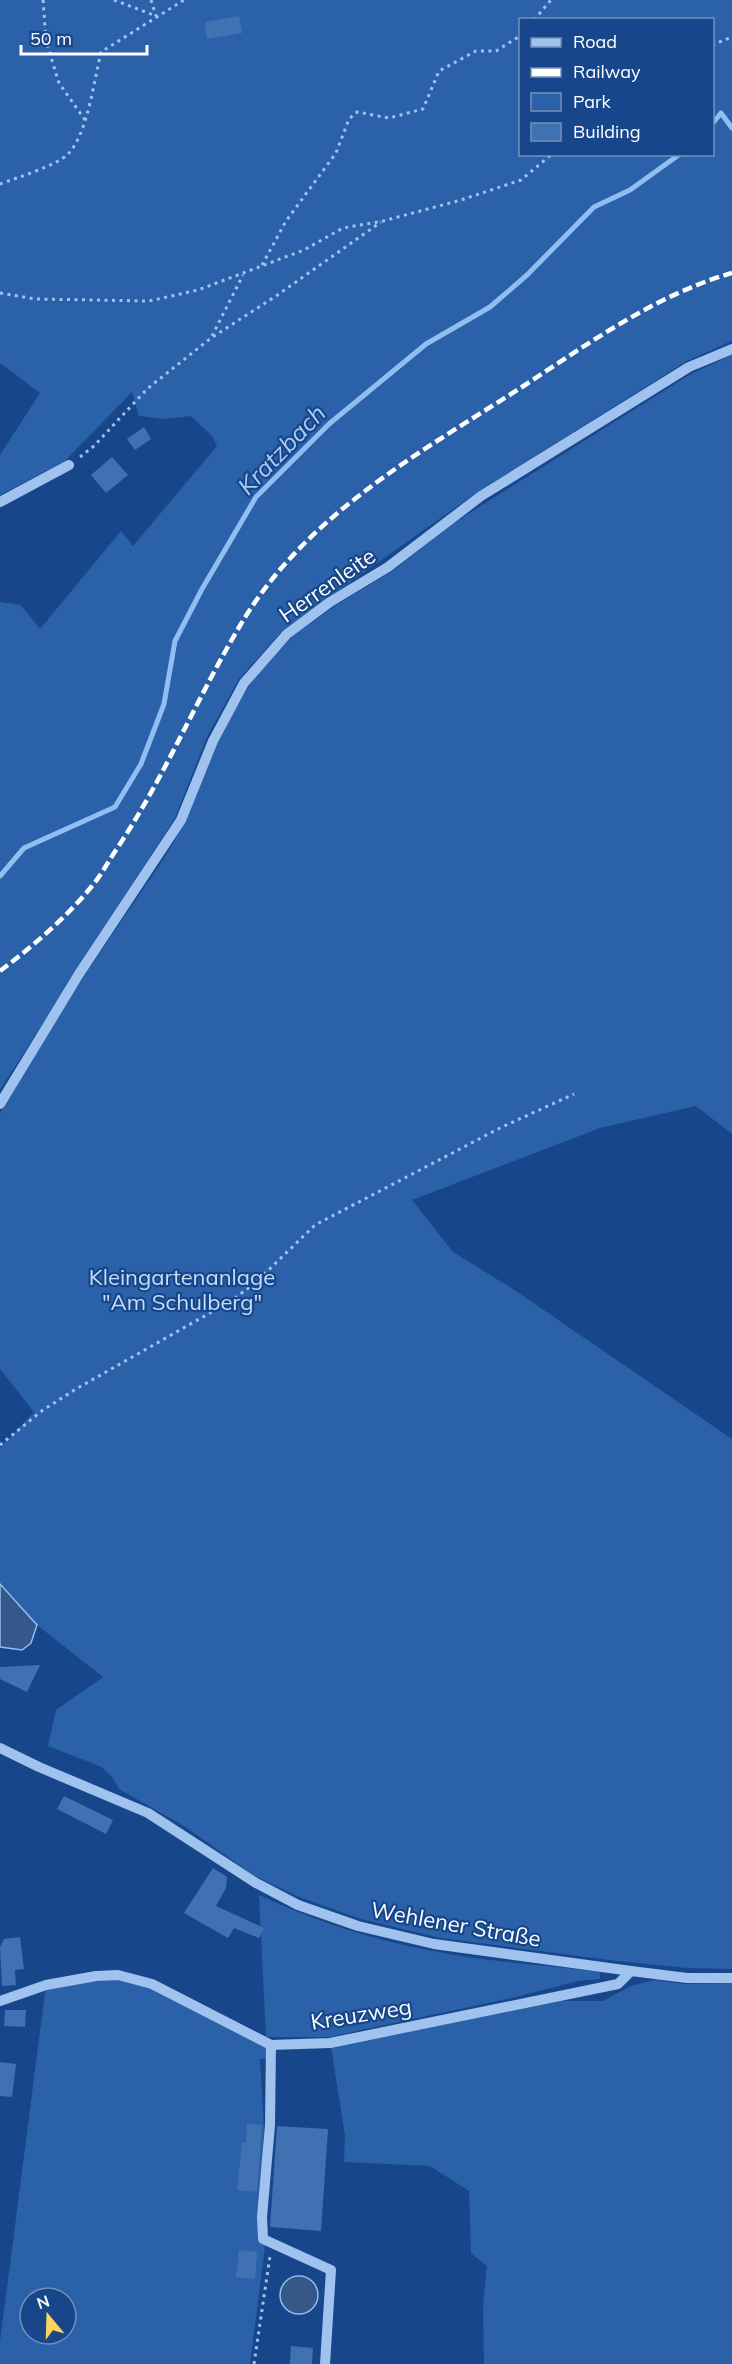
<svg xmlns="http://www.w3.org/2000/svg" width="732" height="2364" font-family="Mulish,sans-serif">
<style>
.green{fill:#2a61a8;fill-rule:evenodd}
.water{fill:#355889;stroke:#92bdf1;stroke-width:1.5}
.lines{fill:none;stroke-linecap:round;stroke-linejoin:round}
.stream{stroke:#92bdf1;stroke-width:5}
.building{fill:#4071b3}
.path{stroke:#a0c2ee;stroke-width:3;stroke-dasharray:3 4.5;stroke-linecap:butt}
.minor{stroke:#a0c2ee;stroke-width:10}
.rail{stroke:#fff;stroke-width:4.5;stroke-dasharray:10 4.5;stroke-linecap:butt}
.labels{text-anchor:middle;stroke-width:4.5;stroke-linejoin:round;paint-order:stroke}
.street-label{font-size:22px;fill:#fff;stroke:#17478a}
.park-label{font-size:22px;fill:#c6ddfa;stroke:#17478a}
.water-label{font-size:24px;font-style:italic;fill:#acccf5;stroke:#17478a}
</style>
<rect width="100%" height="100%" fill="#17478a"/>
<g class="green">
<path d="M0,0h732v341l-45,20 -208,130 -195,138 -45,50 -32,58 -32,81 -175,272v-488l21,3 19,24 81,-98 12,15 84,-100 -5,-10 -21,-20 -28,3 -24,-3 -7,-24 -67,69 -65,34v-40l40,-62 -40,-30zM520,20h192v134h-192z"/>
<polygon points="732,355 732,1134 696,1106 600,1128 412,1200 453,1252 513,1289 732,1439 732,1969 687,1968 617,1961 441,1938 361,1919 299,1897 255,1876 184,1826 119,1789 112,1777 102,1767 48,1746 56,1710 103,1677 37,1625 0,1584 0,1448 34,1412 0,1369 0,1113 19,1078 84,976 163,860 185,822 219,740 233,713 250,684 271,659 293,636 336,605 394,570 452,524 689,375"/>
<path d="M259,1895c56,26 113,45 174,56 54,11 112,14 167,21v7l-22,2 -62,16 -187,40h-63z"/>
<path d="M72,1979h67l132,66 -1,14h-10l4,69 -4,113 5,6 -15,117h-250v-22l46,-357zM30,2298h36v36h-36z"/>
<polygon points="654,1980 684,1984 732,1983 732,2364 484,2364 483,2306 487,2266 471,2253 469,2191 430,2166 344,2162 345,2135 331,2047 561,2001 603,2001 631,1986"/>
</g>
<g class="water">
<polygon points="0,1584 37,1625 31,1643 22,1650 0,1647"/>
<circle cx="299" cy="2295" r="19"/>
</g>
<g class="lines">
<g class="stream">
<polyline points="712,124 721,113 732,128"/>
<polyline points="0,876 24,848 115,807 141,764 164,704 175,641 202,589 256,497 329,424 426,344 490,307 527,275 594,207 630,190 680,154"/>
</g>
</g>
<g class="building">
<polygon points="239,16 242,33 207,39 205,22"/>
<polygon points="144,427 151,439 135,450 127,439"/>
<polygon points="112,457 128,475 106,493 91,475"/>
<polygon points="40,1665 27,1692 0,1679 0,1667"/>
<polygon points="64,1796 113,1820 106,1834 57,1809"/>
<polygon points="213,1868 227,1877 226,1888 216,1906 264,1928 259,1938 234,1928 228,1938 184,1913"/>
<polygon points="20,1937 24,1969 15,1970 16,1985 2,1986 0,1947 4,1939"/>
<polygon points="5,2010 26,2010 25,2027 4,2026"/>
<polygon points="0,2062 16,2064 12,2097 0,2096"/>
<polygon points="247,2123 262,2125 257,2192 237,2190 242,2142 246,2143"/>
<polygon points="277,2126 328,2129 321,2231 270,2227"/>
<polygon points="239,2250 257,2252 255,2279 236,2277"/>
<polygon points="291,2346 313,2348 312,2364 290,2364"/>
</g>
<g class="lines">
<g class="path">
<polyline points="43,0 46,41 59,83 85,120"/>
<polyline points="114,0 156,16"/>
<polyline points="151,0 156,16"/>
<polyline points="534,20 551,0"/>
<polyline points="712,45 732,37"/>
<path d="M0,184c16,-6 58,-19 68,-30 20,-21 26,-74 33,-102l83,-52"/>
<polyline points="262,265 286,221 336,153 349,119 357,112 389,118 423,109 439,71 476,51 496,51 520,36"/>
<polyline points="0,293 36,299 149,301 198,290 304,250 343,228 383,221 461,200 521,180 552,154"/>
<polyline points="212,336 243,275"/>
<polyline points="80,457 94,446 147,389 211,338 276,296 381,222"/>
<polyline points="0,1445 43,1410 76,1389 231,1301 255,1283 315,1225 500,1128 574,1094"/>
<polyline points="254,2364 270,2256"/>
</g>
<g class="minor">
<polyline points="0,502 69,465"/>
<polyline points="0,1104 79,974 181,820 213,741 244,683 287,634 330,602 388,567 481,496 689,367 732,349"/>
<polyline points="0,1748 39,1767 148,1813 256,1883 298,1905 358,1926 434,1944 631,1971 687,1978 732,1978"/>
<polyline points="0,2001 46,1985 96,1976 118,1975 152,1984 271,2045 330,2043 618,1984 631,1971"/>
<polyline points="271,2045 270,2125 262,2217 263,2239 331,2270 325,2364"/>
</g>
<path class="rail" d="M0,971c33,-25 66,-53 92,-85 10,-12 17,-26 26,-39 48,-72 81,-154 126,-228 65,-106 177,-167 278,-232 66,-43 133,-92 210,-114"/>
</g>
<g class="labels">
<g class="street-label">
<text transform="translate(327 585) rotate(-35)" y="8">Herrenleite</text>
<text transform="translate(456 1924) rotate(10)" y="8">Wehlener Straße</text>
<text transform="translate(361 2014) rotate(-9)" y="8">Kreuzweg</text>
</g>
<g class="park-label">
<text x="182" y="1285">Kleingartenanlage<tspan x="182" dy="25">"Am Schulberg"</tspan></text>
</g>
<g class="water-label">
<text transform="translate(282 450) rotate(-46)" y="8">Kratzbach</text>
</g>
</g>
<rect x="519" y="18" width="195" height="138" fill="#17478a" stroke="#7491b9" stroke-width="1.5"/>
<rect x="531" y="38" width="30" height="9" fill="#a0c2ee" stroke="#7491b9" stroke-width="1.5"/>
<text x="573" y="48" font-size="18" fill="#ffffff">Road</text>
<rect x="531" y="68" width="30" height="9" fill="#ffffff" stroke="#7491b9" stroke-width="1.5"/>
<text x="573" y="78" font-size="18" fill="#ffffff">Railway</text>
<rect x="531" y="93" width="30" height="18" fill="#2a61a8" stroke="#7491b9" stroke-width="1.5"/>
<text x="573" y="108" font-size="18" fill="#ffffff">Park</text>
<rect x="531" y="123" width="30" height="18" fill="#4071b3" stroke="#7491b9" stroke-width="1.5"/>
<text x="573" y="138" font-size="18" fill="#ffffff">Building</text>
<g transform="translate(48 2316) rotate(341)"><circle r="28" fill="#17478a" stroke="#7491b9" stroke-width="1.5"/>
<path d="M0-4.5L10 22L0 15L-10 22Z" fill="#ffd35d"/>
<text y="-9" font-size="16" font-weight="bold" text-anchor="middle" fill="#ffffff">N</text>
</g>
<path d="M21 45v9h126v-9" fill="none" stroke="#ffffff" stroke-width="3"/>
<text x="30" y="45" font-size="18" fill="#ffffff" stroke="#17478a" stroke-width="4.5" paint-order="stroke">50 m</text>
</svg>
